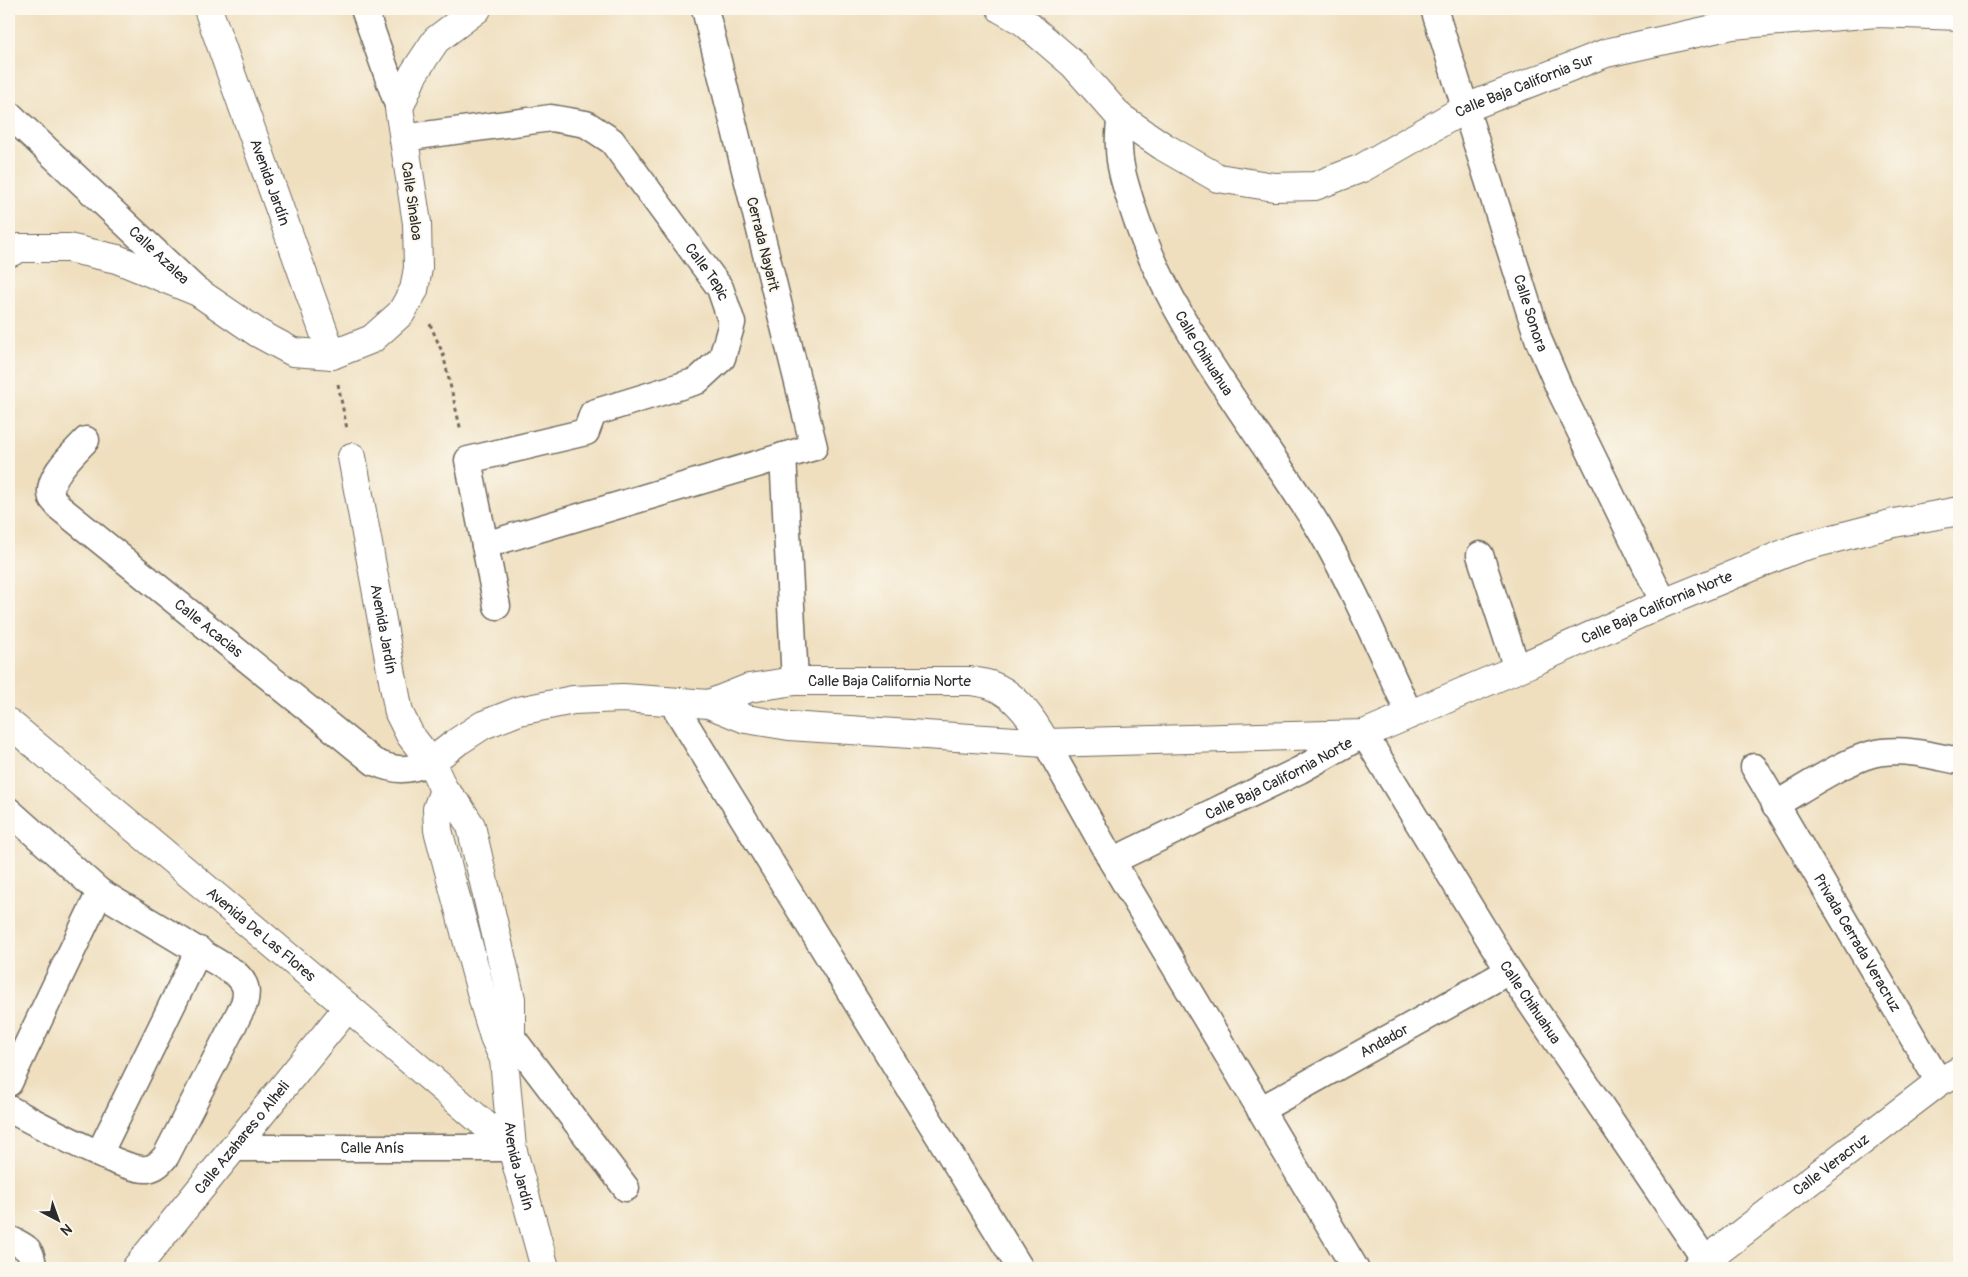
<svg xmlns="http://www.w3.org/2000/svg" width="1968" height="1277" font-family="Pangolin,sans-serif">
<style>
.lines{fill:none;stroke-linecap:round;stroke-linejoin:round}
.street-casing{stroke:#706a5f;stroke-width:29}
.secondary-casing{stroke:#706a5f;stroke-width:30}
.path{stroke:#706a5f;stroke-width:3;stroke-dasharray:4 4;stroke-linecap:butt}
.street{stroke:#fff;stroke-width:26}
.secondary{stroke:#fff;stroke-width:28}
.labels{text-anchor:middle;stroke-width:4;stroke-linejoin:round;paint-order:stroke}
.street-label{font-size:15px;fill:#2b2b2b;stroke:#fbf7ec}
</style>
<rect width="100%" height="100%" fill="#fbf7ec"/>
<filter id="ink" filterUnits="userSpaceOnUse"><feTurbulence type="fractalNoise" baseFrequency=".02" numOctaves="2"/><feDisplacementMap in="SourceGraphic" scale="10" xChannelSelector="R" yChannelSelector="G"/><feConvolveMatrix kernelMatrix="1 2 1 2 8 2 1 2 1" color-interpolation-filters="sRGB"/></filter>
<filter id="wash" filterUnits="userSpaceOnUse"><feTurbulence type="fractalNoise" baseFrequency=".0096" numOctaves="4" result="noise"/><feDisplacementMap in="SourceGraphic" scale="20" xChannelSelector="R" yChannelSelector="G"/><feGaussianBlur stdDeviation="1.12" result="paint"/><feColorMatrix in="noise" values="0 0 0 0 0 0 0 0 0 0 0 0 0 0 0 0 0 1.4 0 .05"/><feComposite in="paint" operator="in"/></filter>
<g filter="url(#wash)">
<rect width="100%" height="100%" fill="#efdfbf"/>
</g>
<g filter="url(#ink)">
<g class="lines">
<defs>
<g id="street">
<polyline points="364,9 399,108"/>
<path id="s1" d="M1434,9l105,332 21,49 104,213"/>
<path id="s2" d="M9,114l187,176"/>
<path id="s3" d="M1120,117c0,10 -2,20 -1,30 0,19 7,40 13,59 38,120 122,217 187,322 35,59 62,125 91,187"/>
<path id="s4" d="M403,138l148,-20 35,6 26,17 108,147 12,35 -10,35 -25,23 -104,32 -7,19 -118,28 29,146"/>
<path id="s5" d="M86,440c-12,13 -41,38 -34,58 2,3 6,7 8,10l314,254c23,10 34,9 57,0"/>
<polyline points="783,456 795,681"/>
<polyline points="485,545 814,447 705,9"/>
<polyline points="1480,555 1517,669"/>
<polyline points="672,702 1020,1268"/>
<polyline points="1046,743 1112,861 1355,1268"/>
<path id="s6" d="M1754,767l185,315"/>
<path d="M1775,805c28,-16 77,-50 108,-53 26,-3 51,4 76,9"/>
<path d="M9,811l91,81 135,81c11,10 13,17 9,31l-78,152c-5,6 -10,12 -19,13 -22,3 -114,-48 -138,-60"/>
<path id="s7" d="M1112,861l188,-91 64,-36 145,237 197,290"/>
<polyline points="494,1037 511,1036 626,1188"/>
<polyline points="9,1083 100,892"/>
<path id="s8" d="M1260,1110l249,-139"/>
<path id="s9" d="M233,1148h279"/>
<polyline points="99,1154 199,950"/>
<path d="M9,1239c17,8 23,9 24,29"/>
</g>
<g id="secondary">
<path id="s10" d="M208,9l124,346"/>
<path id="s11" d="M1001,9l23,13 49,42 47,53 44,30 54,31 56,9 41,-1 47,-18 104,-60 140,-55 126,-28 145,-12 82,3"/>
<polyline points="9,253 20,248 68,248 117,259 198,292 258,333 293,352 332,355 372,339 401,313 414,290 418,268 417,223 399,108 414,73 436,40 477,9"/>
<path id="s12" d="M352,457l47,256 11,22 21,27 13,28 15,17 12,19 40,173v37l-7,23"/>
<path id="s13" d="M709,704l40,-16 46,-7h175c7,1 17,2 23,5 25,10 41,36 53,57"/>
<path id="s14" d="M9,723l339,284 164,141"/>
<path id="s15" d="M431,762l26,-20 26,-17 36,-14 54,-11 50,-2 86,6 37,15 43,7 257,17 318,-9 153,-65 147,-66 134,-55 96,-25 65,-12"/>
<path id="s16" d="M444,790l-7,19 1,21 47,177 9,30 10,22 8,89 33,120"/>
<path id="s17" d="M136,1268l212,-261"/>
<path id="s18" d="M1696,1268l243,-186 20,-11"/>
</g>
</defs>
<use href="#street" class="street-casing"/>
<use href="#secondary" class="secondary-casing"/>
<g class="path">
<polyline points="430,324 443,354 461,431"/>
<polyline points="338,384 347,429"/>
</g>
<use href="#street" class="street"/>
<use href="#secondary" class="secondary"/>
</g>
</g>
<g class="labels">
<g class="street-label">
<text dy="5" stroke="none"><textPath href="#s11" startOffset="608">Calle Baja California Sur</textPath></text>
<text dy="5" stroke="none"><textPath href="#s10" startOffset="184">Avenida Jardín</textPath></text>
<text transform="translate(412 201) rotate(82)" y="5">Calle Sinaloa</text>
<text transform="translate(763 244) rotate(76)" y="5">Cerrada Nayarit</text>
<text dy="5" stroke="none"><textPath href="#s2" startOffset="206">Calle Azalea</textPath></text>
<text dy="5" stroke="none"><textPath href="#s4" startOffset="378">Calle Tepic</textPath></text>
<text dy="5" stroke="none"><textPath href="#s1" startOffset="319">Calle Sonora</textPath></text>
<text dy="5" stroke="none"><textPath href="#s3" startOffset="255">Calle Chihuahua</textPath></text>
<text dy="5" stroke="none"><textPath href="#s15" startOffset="1272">Calle Baja California Norte</textPath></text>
<text dy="5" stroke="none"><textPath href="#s5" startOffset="274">Calle Acacias</textPath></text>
<text dy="5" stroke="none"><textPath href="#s12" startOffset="175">Avenida Jardín</textPath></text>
<text dy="5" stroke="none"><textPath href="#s13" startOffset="184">Calle Baja California Norte</textPath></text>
<text dy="5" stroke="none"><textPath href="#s7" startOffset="186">Calle Baja California Norte</textPath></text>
<text dy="5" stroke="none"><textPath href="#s14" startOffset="329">Avenida De Las Flores</textPath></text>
<text dy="5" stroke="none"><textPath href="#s6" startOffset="204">Privada Cerrada Veracruz</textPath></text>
<text dy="5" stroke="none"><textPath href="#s7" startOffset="598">Calle Chihuahua</textPath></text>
<text dy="5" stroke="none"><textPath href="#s8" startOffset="142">Andador</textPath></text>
<text dy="5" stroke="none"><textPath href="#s17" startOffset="168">Calle Azahares o Alheli</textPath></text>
<text dy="5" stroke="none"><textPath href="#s9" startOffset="139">Calle Anís</textPath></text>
<text dy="5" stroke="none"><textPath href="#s16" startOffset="388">Avenida Jardín</textPath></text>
<text dy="5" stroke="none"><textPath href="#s18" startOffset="170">Calle Veracruz</textPath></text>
</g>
</g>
<rect width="1968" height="1277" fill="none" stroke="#fbf7ec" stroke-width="30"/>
<g transform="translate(58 1220) rotate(139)" stroke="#fbf7ec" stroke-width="4" paint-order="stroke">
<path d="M0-4L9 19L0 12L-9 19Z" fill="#2b2b2b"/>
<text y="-8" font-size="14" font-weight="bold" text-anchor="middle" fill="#2b2b2b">N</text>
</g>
</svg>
